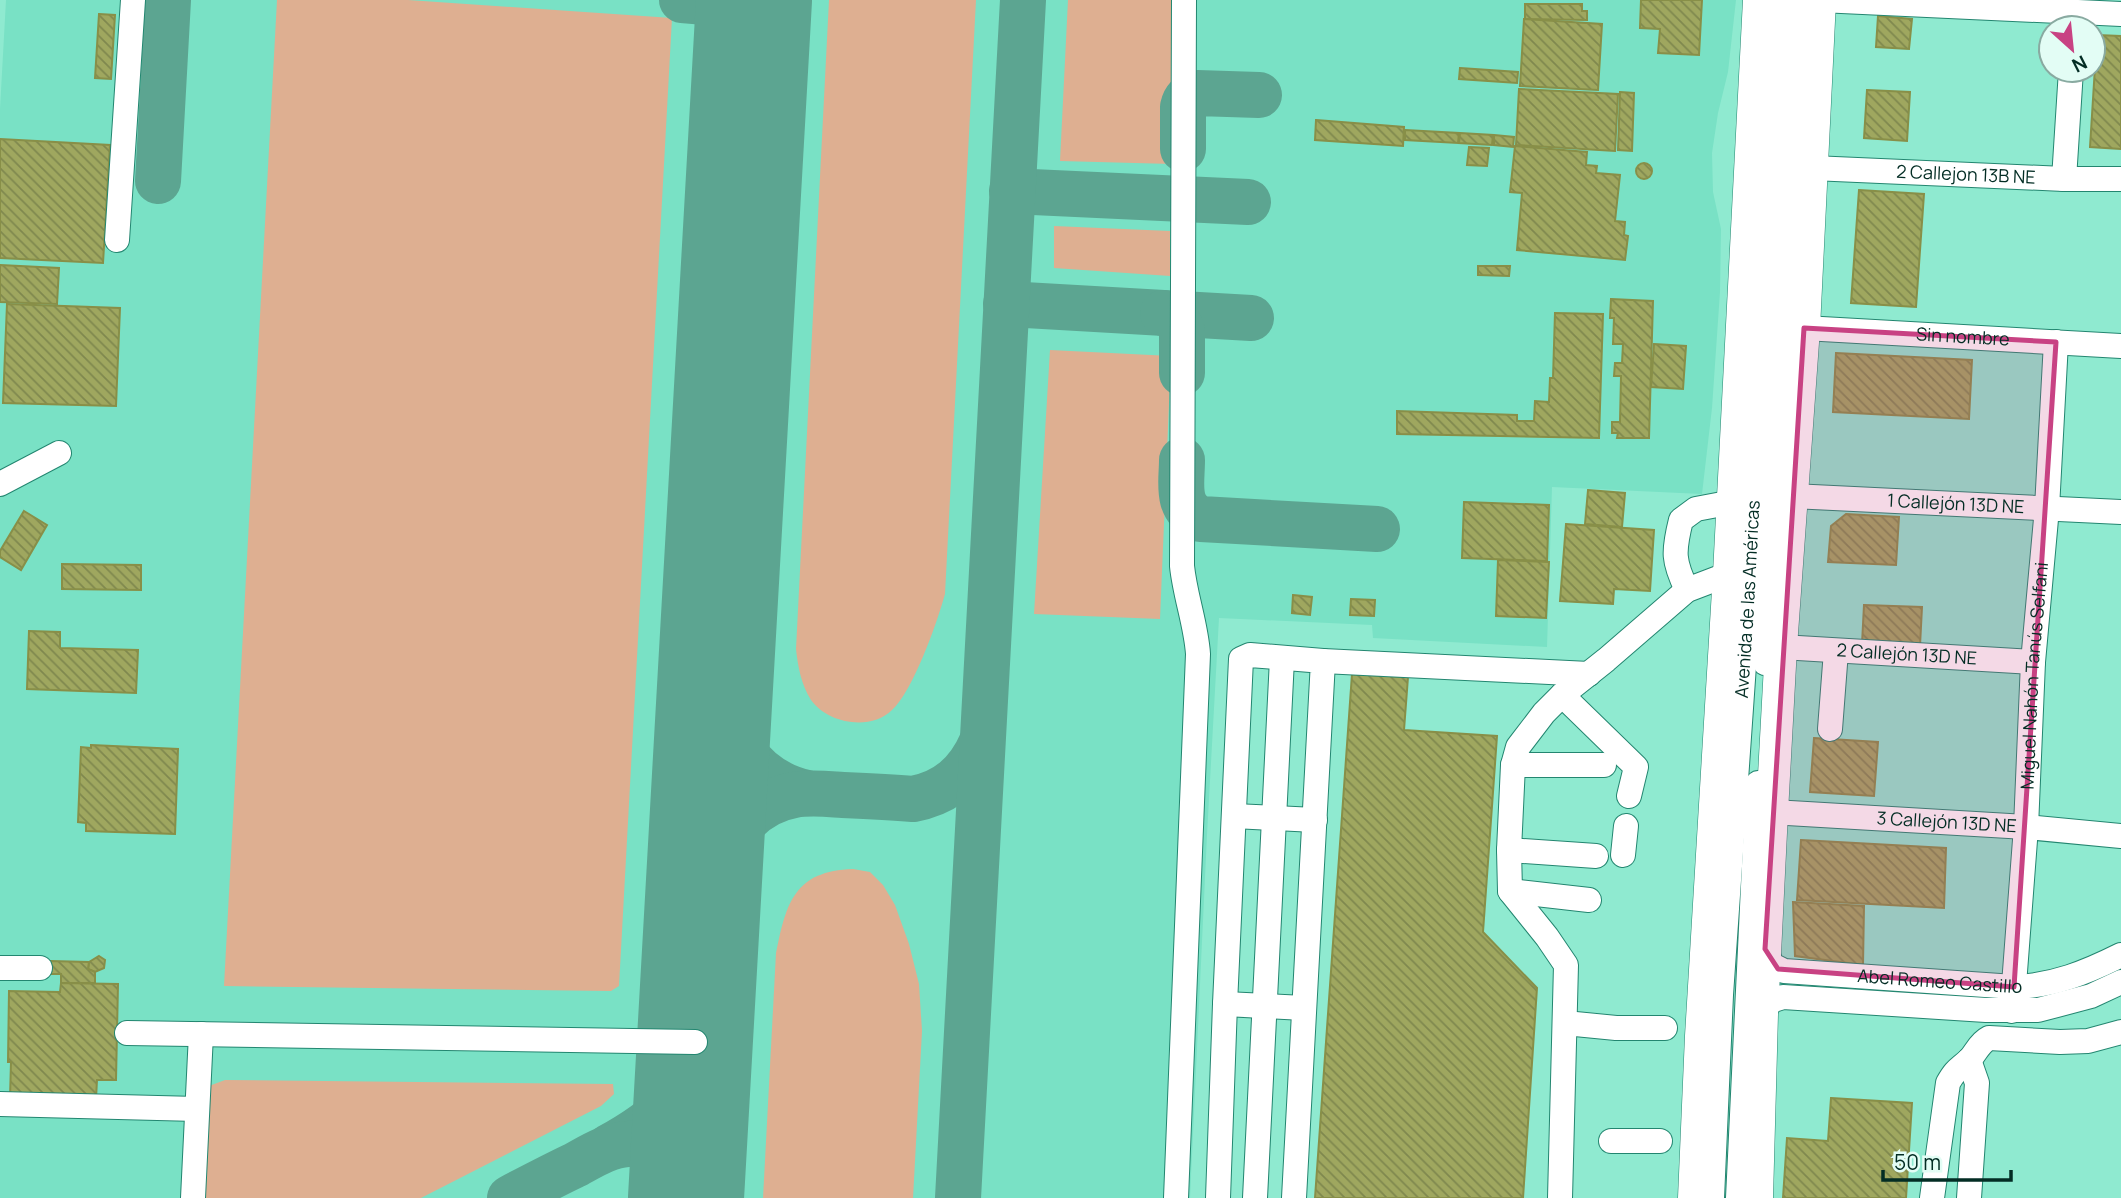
<svg xmlns="http://www.w3.org/2000/svg" width="2121" height="1198" font-family="Manrope,sans-serif">
<style>
.built{fill:#79e1c5}
.grass{fill:#deaf91}
.lines{fill:none;stroke-linecap:round;stroke-linejoin:round}
.taxiway{stroke:#5ca591;stroke-width:46}
.runway{stroke:#5ca591;stroke-width:116}
.building{fill:url(#building-back-hatch);stroke:#888f48;stroke-width:2}
.minor-casing{stroke:#238670;stroke-width:26}
.major-casing{stroke:#238670;stroke-width:33}
.minor{stroke:#fff;stroke-width:24}
.major{stroke:#fff;stroke-width:32}
.marked{fill:#c84283;fill-opacity:0.2;stroke:#c84283;stroke-width:5;stroke-linejoin:round}
.labels{text-anchor:middle;stroke-width:7;stroke-linejoin:round;paint-order:stroke}
.street-label{font-size:18px;fill:#032d24;stroke:#e3fdf5}
</style>
<defs>
<pattern id="building-back-hatch" width="6" height="6" patternUnits="userSpaceOnUse" patternTransform="scale(1.75)"><rect width="6" height="6" fill="#9fa75f"/><path d="M-1 5l2 2M0 0l6 6M5-1l2 2" fill="none" stroke="#7f884e"/></pattern>
</defs>
<rect width="100%" height="100%" fill="#8fead0"/>
<polygon class="built" points="6,0 1736,0 1728,72 1718,113 1712,153 1713,192 1721,229 1720,292 1712,408 1702,494 1552,487 1547,647 1373,638 1372,625 1219,618 1207,835 1190,1198 0,1198 0,109"/>
<g class="grass">
<polygon points="277,0 408,0 672,18 619,986 611,991 224,986"/>
<path d="M829,0h147l-31,594c-8,29 -32,97 -53,116 -21,21 -64,14 -81,-10 -10,-16 -13,-33 -15,-51z"/>
<polygon points="1068,0 1174,0 1172,164 1060,161"/>
<polygon points="1054,226 1170,231 1170,276 1054,268"/>
<polygon points="1050,350 1171,356 1160,619 1034,614"/>
<path d="M853,869l17,3 13,13 12,20 14,39 10,40 3,47 -9,167h-150l13,-245c10,-51 19,-82 77,-84z"/>
<polygon points="225,1080 613,1084 614,1094 601,1106 421,1198 202,1198 209,1086"/>
</g>
<g class="lines">
<g class="taxiway">
<polyline points="682,0 754,6"/>
<path d="M1183,149v-42c2,-9 6,-12 14,-14l62,2"/>
<polyline points="158,181 168,0"/>
<polyline points="1012,191 1248,202"/>
<polyline points="1006,304 1251,318"/>
<path d="M1163,313c12,3 16,7 19,18v42"/>
<path d="M1182,460c0,23 -7,48 19,59l176,10"/>
<path d="M716,668c9,58 27,111 91,125"/>
<path d="M701,915c13,-50 34,-110 93,-120 16,-3 33,-1 49,0 23,1 46,2 70,4 33,-6 55,-25 69,-57"/>
<path d="M609,1147c47,-26 78,-49 86,-105"/>
<path d="M510,1198c21,-11 42,-22 63,-32 17,-9 35,-21 55,-22 31,-2 52,26 57,54"/>
<polyline points="958,1198 1023,0"/>
</g>
<polyline class="runway" points="686,1198 754,0"/>
</g>
<g class="building">
<polygon points="1641,0 1702,0 1699,55 1658,53 1660,29 1640,28"/>
<polygon points="1525,4 1582,4 1582,11 1587,11 1587,20 1525,19"/>
<polygon points="99,14 115,15 111,79 95,78"/>
<polygon points="1878,16 1912,19 1909,49 1876,47"/>
<polygon points="1524,19 1602,24 1598,90 1520,86"/>
<polygon points="2097,35 2121,36 2121,149 2090,147"/>
<polygon points="1460,68 1518,72 1517,83 1459,79"/>
<polygon points="1519,89 1618,94 1615,151 1516,145"/>
<polygon points="1867,90 1910,92 1907,141 1864,138"/>
<polygon points="1620,92 1634,93 1632,151 1618,150"/>
<polygon points="1316,120 1404,127 1403,146 1315,140"/>
<polygon points="1405,130 1459,133 1458,143 1405,140"/>
<polygon points="1460,133 1493,135 1492,145 1459,143"/>
<polygon points="1494,135 1514,137 1513,147 1494,145"/>
<polygon points="0,139 110,145 103,263 0,258"/>
<polygon points="1515,146 1587,152 1586,165 1597,166 1596,173 1620,175 1615,221 1625,222 1624,235 1628,236 1625,260 1517,250 1522,193 1510,192"/>
<polygon points="1469,147 1489,148 1487,166 1467,165"/>
<circle cx="1644" cy="171" r="8"/>
<polygon points="1859,190 1924,194 1916,307 1851,303"/>
<polygon points="0,265 59,268 57,304 0,302"/>
<polygon points="1478,266 1510,266 1509,276 1478,275"/>
<polygon points="1611,299 1653,301 1649,438 1617,438 1618,433 1612,433 1612,422 1620,422 1621,376 1614,376 1615,363 1622,363 1623,344 1613,344 1614,318 1610,318"/>
<polygon points="7,304 120,308 116,406 3,403"/>
<polygon points="1555,313 1603,314 1599,438 1397,434 1397,411 1517,415 1517,421 1534,421 1535,401 1549,402 1550,378 1553,378"/>
<polygon points="1654,344 1686,346 1683,389 1651,387"/>
<polygon points="1836,353 1972,360 1969,419 1833,412"/>
<polygon points="1588,490 1625,493 1622,527 1585,524"/>
<polygon points="1464,502 1549,505 1547,561 1462,558"/>
<polygon points="24,511 47,525 21,570 0,557 0,551"/>
<polygon points="1846,514 1899,517 1896,565 1828,562 1831,526"/>
<polygon points="1566,524 1654,530 1650,591 1614,589 1613,604 1560,601"/>
<polygon points="1498,560 1549,562 1546,618 1496,616"/>
<polygon points="62,564 141,565 141,590 62,589"/>
<polygon points="1293,595 1312,597 1310,615 1292,613"/>
<polygon points="1351,599 1375,600 1374,616 1350,615"/>
<polygon points="1864,605 1922,607 1920,646 1862,644"/>
<polygon points="29,631 60,632 60,648 138,650 136,693 27,689"/>
<polygon points="1352,674 1408,677 1404,730 1497,736 1483,932 1537,988 1523,1198 1315,1198"/>
<polygon points="1814,738 1878,742 1874,796 1810,792"/>
<polygon points="91,745 178,749 175,834 86,831 86,823 78,822 81,747 91,748"/>
<polygon points="1801,840 1946,848 1944,908 1797,900"/>
<polygon points="1793,902 1864,906 1863,965 1795,956"/>
<polygon points="99,956 105,960 104,968 95,972 88,969 89,962"/>
<polygon points="50,961 89,962 88,969 95,972 95,983 61,983 61,974 50,974"/>
<polygon points="61,983 118,984 116,1080 97,1080 96,1099 10,1098 11,1062 8,1062 9,991 60,992"/>
<polygon points="1831,1098 1912,1103 1906,1198 1783,1198 1787,1138 1828,1141"/>
</g>
<g class="lines">
<defs>
<g id="minor">
<polyline points="1820,0 2121,14"/>
<path id="s1" d="M1812,168l252,11h57"/>
<polyline points="2064,179 2071,70"/>
<polyline points="117,240 133,0"/>
<path id="s2" d="M1804,328l317,18"/>
<polyline points="0,484 59,453"/>
<path id="s3" d="M1792,496l329,16"/>
<path d="M1687,590c-14,-29 -14,-38 -6,-70l15,-11 37,-7"/>
<path id="s4" d="M1781,647l252,15"/>
<polyline points="1323,661 1589,674"/>
<polyline points="1765,663 1802,0"/>
<polyline points="1562,695 1636,767 1629,796"/>
<polyline points="1830,729 1836,651"/>
<polyline points="1513,765 1604,765"/>
<path id="s5" d="M1772,812l254,15 95,9"/>
<polyline points="1234,816 1315,820"/>
<polyline points="1509,850 1596,856"/>
<polyline points="1623,855 1626,826"/>
<polyline points="1510,891 1589,900"/>
<path id="s6" d="M1765,949l7,16 12,6 230,16c39,-1 73,-15 107,-32"/>
<polyline points="0,968 40,968"/>
<polyline points="1225,1004 1304,1008"/>
<path id="s7" d="M2012,1011l14,-184 7,-165 14,-154 9,-166"/>
<polyline points="1762,1014 1771,1001 1783,997 1986,1010 2038,1010 2091,996 2121,982"/>
<polyline points="1565,1023 1616,1028 1665,1028"/>
<polyline points="127,1033 695,1042"/>
<polyline points="0,1104 197,1109"/>
<polyline points="1611,1141 1660,1141"/>
<polyline points="193,1198 201,1034"/>
<path d="M1176,1198l22,-544c-2,-30 -13,-58 -16,-88l2,-566"/>
<polyline points="1218,1198 1225,1004 1241,659 1250,655 1323,661 1294,1198"/>
<polyline points="1255,1198 1282,659"/>
<polyline points="1560,1198 1566,965 1547,937 1510,891 1509,850 1513,765 1518,747 1544,713 1562,695 1606,660 1687,590 1729,574"/>
<path id="s8" d="M1712,1198l9,-203 26,-373 34,-622"/>
<polyline points="1738,1198 1758,783"/>
<path d="M1932,1198l16,-115c8,-14 10,-13 21,-23 7,-7 10,-17 20,-22l71,4 28,-1 33,-9"/>
<polyline points="1969,1198 1977,1083 1969,1060"/>
</g>
<g id="major">
<polyline points="1694,1198 1701,1036 1729,574 1759,0"/>
<polyline points="1757,1198 1762,1014 1772,812 1781,647 1804,328 1820,0"/>
</g>
</defs>
<use href="#minor" class="minor-casing"/>
<use href="#major" class="major-casing"/>
<use href="#minor" class="minor"/>
<use href="#major" class="major"/>
</g>
<path class="marked" d="M1804,328l252,14 -42,645 -236,-18 -13,-20z"/>
<g class="labels">
<g class="street-label">
<text dy="6" stroke="none"><textPath href="#s1" startOffset="154">2 Callejon 13B NE</textPath></text>
<text dy="6" stroke="none"><textPath href="#s2" startOffset="159">Sin nombre</textPath></text>
<text dy="6" stroke="none"><textPath href="#s3" startOffset="164">1 Callejón 13D NE</textPath></text>
<text dy="6" stroke="none"><textPath href="#s8" startOffset="600">Avenida de las Américas</textPath></text>
<text dy="6" stroke="none"><textPath href="#s4" startOffset="126">2 Callejón 13D NE</textPath></text>
<text dy="6" stroke="none"><textPath href="#s7" startOffset="336">Miguel Nahón Tanús Selfani</textPath></text>
<text dy="6" stroke="none"><textPath href="#s5" startOffset="175">3 Callejón 13D NE</textPath></text>
<text dy="6" stroke="none"><textPath href="#s6" startOffset="187">Abel Romeo Castillo</textPath></text>
</g>
</g>
<g transform="translate(2072 49) rotate(153)"><circle r="33" fill="#e3fdf5" stroke="#89aaa1" stroke-width="2"/>
<path d="M0-5L12 26L0 18L-12 26Z" fill="#c84283"/>
<text y="-10" font-size="19" font-weight="bold" text-anchor="middle" fill="#032d24">N</text>
</g>
<path d="M1883 1170v10h128v-10" fill="none" stroke="#032d24" stroke-width="3.5"/>
<text x="1894" y="1170" font-size="21" fill="#032d24" stroke="#e3fdf5" stroke-width="5" paint-order="stroke">50 m</text>
</svg>
